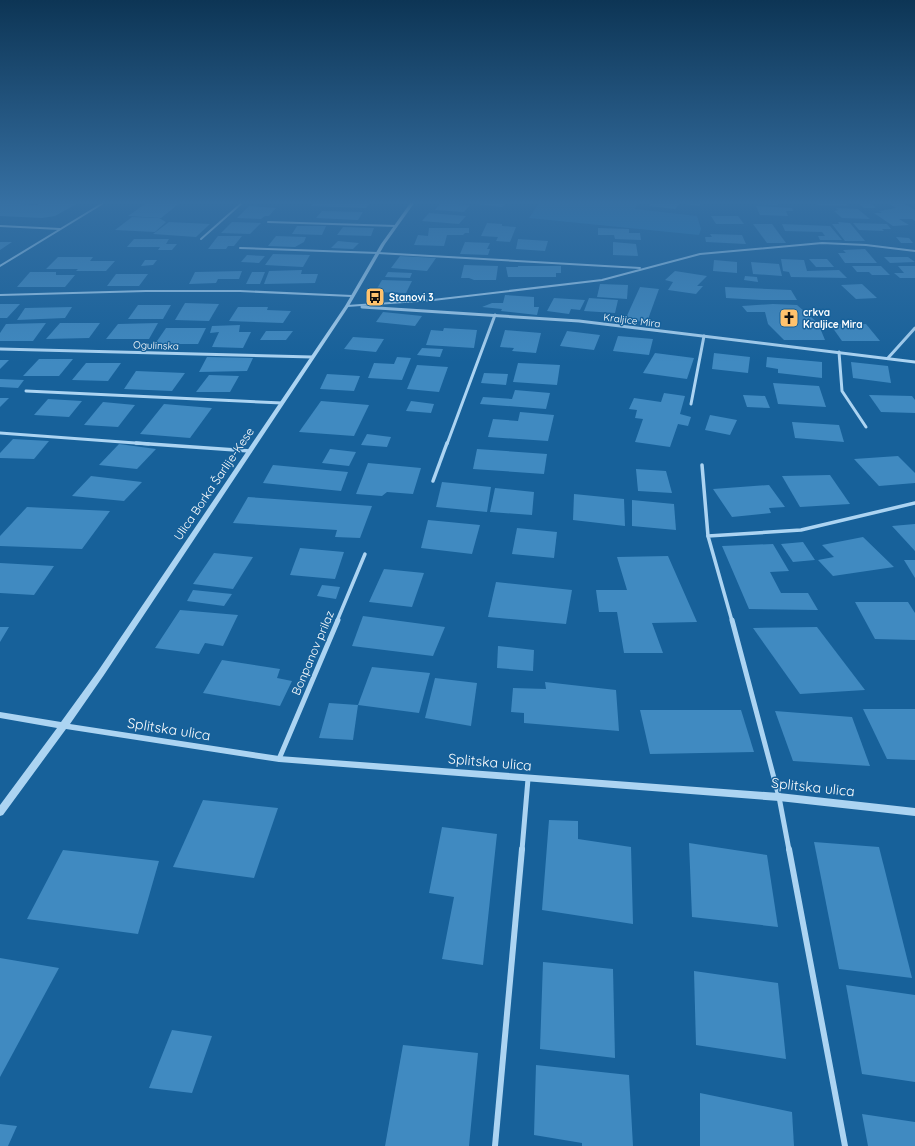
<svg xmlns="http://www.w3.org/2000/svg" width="915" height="1146" font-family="Quicksand,sans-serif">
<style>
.green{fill:#277ab6}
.building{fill:#408ac1}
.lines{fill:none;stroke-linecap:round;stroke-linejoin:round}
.minor-far4{stroke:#acd4f2;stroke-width:2}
.minor-far3{stroke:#acd4f2;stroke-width:3}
.minor-far2{stroke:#acd4f2;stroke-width:3.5}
.minor-far1{stroke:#acd4f2;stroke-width:5}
.minor{stroke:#acd4f2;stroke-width:6}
.tertiary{fill:#acd4f2;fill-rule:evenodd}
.labels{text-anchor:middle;stroke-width:3;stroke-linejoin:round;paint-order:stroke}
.far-poi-label{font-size:10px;font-weight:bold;fill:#fff;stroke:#17619a;text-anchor:start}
.far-street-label{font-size:10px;fill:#fff;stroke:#17619a}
.street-label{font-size:12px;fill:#fff;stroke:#17619a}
.near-street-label{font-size:14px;fill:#fff;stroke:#17619a}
</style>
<rect width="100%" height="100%" fill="#17619a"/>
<polygon class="green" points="540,202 638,202 635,209 697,216 701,229 699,235 529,218"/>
<g class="building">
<polygon points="46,202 80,202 55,216 42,218 0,216 0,203 36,205"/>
<polygon points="148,202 181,202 161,218 128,216"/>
<polygon points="316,202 371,202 366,208 311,206"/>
<polygon points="470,202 507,202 502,207 468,203"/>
<polygon points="652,202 681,202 675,209 649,206"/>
<polygon points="687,202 702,202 699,206 685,204"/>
<polygon points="749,202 777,202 778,205 750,204"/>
<polygon points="816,202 845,202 848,206 818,205"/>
<polygon points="858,202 869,202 876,208 864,208"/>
<polygon points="440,203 470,205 464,212 435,210"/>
<polygon points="888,203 900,203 907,205 915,210 915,221 912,219 899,219 909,225 893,226 874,213 882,213 879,211 896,208"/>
<polygon points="249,206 276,208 269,216 265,216 261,219 237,218"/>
<polygon points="756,206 792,208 793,211 786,211 788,216 760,215"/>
<polygon points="836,208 858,209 870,219 842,218 834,211 838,210"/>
<polygon points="322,211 363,212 358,220 316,218"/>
<polygon points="429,213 466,216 459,224 422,221"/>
<polygon points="711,216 738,216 744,224 716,224"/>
<polygon points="132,217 159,218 166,222 155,232 115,230"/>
<polygon points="169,222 210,224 196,237 153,234"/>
<polygon points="232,222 261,223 250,234 221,233"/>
<polygon points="838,222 850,223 865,241 845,241 832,224 839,224"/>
<polygon points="487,223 502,224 502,226 516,227 510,242 496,241 498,237 481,236"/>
<polygon points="853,223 887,224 891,229 882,229 884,231 859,230"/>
<polygon points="753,224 772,224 786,243 767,243"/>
<polygon points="782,224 830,226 842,240 820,240 818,236 825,236 822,232 785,231"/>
<polygon points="297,226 326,226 322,235 292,234"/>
<polygon points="343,227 374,228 371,236 337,235"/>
<polygon points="429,228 469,228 469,233 465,233 463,235 447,235 444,246 414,245 418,235 428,236"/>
<polygon points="598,228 629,229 629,233 640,233 641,240 615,239 614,235 598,235"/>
<polygon points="710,234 742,235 746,244 706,242 705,237 712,237"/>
<polygon points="218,236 242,236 234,246 228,246 226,249 208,249"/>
<polygon points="276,236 306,237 304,242 295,247 268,246"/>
<polygon points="896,237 909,238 913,243 901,243"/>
<polygon points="134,239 169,239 166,244 177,244 172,250 158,250 160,247 127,247"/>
<polygon points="518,239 548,241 545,251 516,249"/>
<polygon points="338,241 359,243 353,249 331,248"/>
<polygon points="0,242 12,242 0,250"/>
<polygon points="465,242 490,243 487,249 490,249 488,255 460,254"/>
<polygon points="613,242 636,244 638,256 613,255"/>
<polygon points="865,249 877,263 845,263 838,253 846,253 843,250"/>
<polygon points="273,254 310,255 303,267 265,265"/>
<polygon points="247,255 265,256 259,263 241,262"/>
<polygon points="400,256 436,258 427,271 391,268"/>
<polygon points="58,257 93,257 90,261 115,261 106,271 76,271 78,269 46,269"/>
<polygon points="884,257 908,257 915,262 890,263"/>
<polygon points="781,259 804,260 807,271 839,270 847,278 791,277 789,272 783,271"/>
<polygon points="809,259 827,259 834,267 816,267"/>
<polygon points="145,260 157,260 153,265 141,266"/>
<polygon points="714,260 737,262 737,273 713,271"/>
<polygon points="751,262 779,264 782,276 753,274"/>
<polygon points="464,265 498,266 496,280 474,280 469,278 461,278"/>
<polygon points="518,266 561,266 561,273 556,273 556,277 508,277 506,267 518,267"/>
<polygon points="852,266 881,266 890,275 872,275 869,272 857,272"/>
<polygon points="898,266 915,266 915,278 900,278 894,273 904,273"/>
<polygon points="302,270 301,274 318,274 315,283 264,284 269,271"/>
<polygon points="242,271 239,279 218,279 216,283 189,284 195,272"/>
<polygon points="675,271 707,276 697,286 703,286 696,294 668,290 673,282 665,280"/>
<polygon points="30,272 56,272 56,275 75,275 65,287 17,287"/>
<polygon points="252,272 265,272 260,284 246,284"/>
<polygon points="388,272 412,273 410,278 385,277"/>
<polygon points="116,274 148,274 139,286 107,286"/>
<polygon points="745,276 757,277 758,282 744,280"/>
<polygon points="382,280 412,281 406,293 375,292"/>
<polygon points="600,284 628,285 627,299 597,297"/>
<polygon points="862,284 877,298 856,299 841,285"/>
<polygon points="640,287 659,289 647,322 625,320"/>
<polygon points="725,287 791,290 797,300 761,300 726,298"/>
<polygon points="505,295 534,297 534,307 539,307 537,315 501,311 502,309 482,307 492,303 503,303"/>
<polygon points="554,298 585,300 580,310 571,309 569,314 547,311"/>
<polygon points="589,298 618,300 615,313 584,311"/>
<polygon points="185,303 219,304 209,321 175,320"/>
<polygon points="0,304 20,304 7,318 0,318"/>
<polygon points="773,304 797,305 818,323 825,340 784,340 768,324 765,312 747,312 742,306"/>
<polygon points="138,305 171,305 163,319 128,319"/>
<polygon points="72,307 65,318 17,320 25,308"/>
<polygon points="238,307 268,307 267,310 291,311 283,323 229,321"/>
<polygon points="383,312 422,316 415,326 376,322"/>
<polygon points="46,323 33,341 0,341 0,333 6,324"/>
<polygon points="60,323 100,323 89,338 46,339"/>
<polygon points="158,323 149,339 106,339 118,324"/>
<polygon points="830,324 866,324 880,341 842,341"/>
<polygon points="240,325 239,332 251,332 243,348 212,347 219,332 210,333 212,326"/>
<polygon points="166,328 206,328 198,344 155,344"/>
<polygon points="444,328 477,330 474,348 426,345 431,330 443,331"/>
<polygon points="505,330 541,333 536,353 512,351 514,348 500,347"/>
<polygon points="266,331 293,331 286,340 260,340"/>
<polygon points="567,331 600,335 594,350 560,346"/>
<polygon points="618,336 653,339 649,355 613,351"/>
<polygon points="353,337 384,339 376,352 344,349"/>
<polygon points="422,348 443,349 440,357 417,355"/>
<polygon points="655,353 694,358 687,379 643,373"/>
<polygon points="714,353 750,357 748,373 712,369"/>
<polygon points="207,357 253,358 247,371 199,372"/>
<polygon points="397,357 411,358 402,380 368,378 374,363 394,364"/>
<polygon points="767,357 822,362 822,378 778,373 778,369 766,367"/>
<polygon points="39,359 73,359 59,376 23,376"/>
<polygon points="0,360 9,360 0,369"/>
<polygon points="851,362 888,366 891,383 853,378"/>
<polygon points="86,363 121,363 108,381 72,380"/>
<polygon points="518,363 560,365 557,385 513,382"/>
<polygon points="417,365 448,367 439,392 407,389"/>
<polygon points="136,371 185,373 172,391 124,389"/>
<polygon points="484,373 508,374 506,385 481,383"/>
<polygon points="327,374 360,376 354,391 320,389"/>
<polygon points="209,375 239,376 230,392 196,392"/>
<polygon points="0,379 24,380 18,388 0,387"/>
<polygon points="773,383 819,386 826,407 778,404"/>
<polygon points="515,390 550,393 546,409 480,404 483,397 512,399"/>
<polygon points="664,393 685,396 680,414 691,417 688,426 678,424 670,447 635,442 643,419 635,418 637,410 629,409 634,398 661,402"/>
<polygon points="743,395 765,396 770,408 747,407"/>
<polygon points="869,395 912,396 915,400 915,413 881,412"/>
<polygon points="0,398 9,398 0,407"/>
<polygon points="48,399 82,401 69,417 34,415"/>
<polygon points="321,401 369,405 354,436 299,432"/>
<polygon points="411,401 434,404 431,413 406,411"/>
<polygon points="103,402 135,405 118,427 84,425"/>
<polygon points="164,404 212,408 190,438 140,434"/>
<polygon points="520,412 554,415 548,441 488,437 493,419 518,421"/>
<polygon points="710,415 737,420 730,435 705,430"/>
<polygon points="792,422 839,425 844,442 795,438"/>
<polygon points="367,434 391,437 387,447 361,445"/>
<polygon points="13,439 49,441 34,459 0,458 0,453"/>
<polygon points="119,444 156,449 137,469 99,465"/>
<polygon points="330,449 356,452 349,466 322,463"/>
<polygon points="477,449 547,454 544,474 473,469"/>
<polygon points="898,456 915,473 915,483 879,486 854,459"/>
<polygon points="368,463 421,468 413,494 387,492 382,496 356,494"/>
<polygon points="273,465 348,472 341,491 263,483"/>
<polygon points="636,469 666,471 672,493 638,491"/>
<polygon points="830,475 850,504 800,507 782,476"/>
<polygon points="91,476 142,482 124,501 72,496"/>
<polygon points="442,482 491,487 487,512 436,507"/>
<polygon points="769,485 785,507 769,508 771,513 732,517 713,489"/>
<polygon points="495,488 534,492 532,515 490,512"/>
<polygon points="574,494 624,499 625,526 573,520"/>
<polygon points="248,497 372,506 360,538 335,537 337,530 233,523"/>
<polygon points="632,500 674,504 676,530 632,526"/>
<polygon points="27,507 110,511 82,549 0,546 0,536"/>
<polygon points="428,520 480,525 472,554 421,548"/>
<polygon points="915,524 915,551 892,526"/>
<polygon points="517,528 557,532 554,558 512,554"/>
<polygon points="863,537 894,567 833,576 818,560 834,557 822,545"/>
<polygon points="803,542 815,560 793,562 781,544"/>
<polygon points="773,544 789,571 770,572 781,593 808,593 818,610 749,609 722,546"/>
<polygon points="300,548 344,552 335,579 290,575"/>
<polygon points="214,553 253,557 233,589 193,584"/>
<polygon points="668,556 697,622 652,623 663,653 624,653 617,612 599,612 596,590 627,590 617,557"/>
<polygon points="904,560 915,560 915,578"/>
<polygon points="0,563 54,566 34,595 0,593"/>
<polygon points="384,569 424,573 412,607 369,602"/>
<polygon points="496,582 572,590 566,624 488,617"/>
<polygon points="322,585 340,587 336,599 317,596"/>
<polygon points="193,590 232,594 224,606 187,601"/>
<polygon points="855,602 908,602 915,613 915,640 875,639"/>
<polygon points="180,610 238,615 223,646 205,643 199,654 155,648"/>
<polygon points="363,616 445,627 433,656 352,646"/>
<polygon points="0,627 9,627 0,642"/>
<polygon points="817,627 865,690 800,694 753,628"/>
<polygon points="498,646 534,650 533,671 497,668"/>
<polygon points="222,660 280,669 277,678 292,681 280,706 203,693"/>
<polygon points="372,667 430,673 419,713 358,705"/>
<polygon points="435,678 477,683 471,726 425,718"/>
<polygon points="545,682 616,690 619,731 524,723 524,713 511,712 513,688 546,689"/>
<polygon points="329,703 358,705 353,740 319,738"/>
<polygon points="863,709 915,709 915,760 887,759"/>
<polygon points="640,710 741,710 754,752 650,754"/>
<polygon points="775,711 852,717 870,766 793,761"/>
<polygon points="203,800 278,808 254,878 173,867"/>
<polygon points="549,820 578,821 578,839 631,847 633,924 542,910"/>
<polygon points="442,827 497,834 483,965 442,959 454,897 429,893"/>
<polygon points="814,842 879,847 912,978 839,969"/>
<polygon points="689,843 767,855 778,927 692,917"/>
<polygon points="63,850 159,861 138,934 27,919"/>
<polygon points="0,958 59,968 0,1077"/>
<polygon points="543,962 613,969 615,1058 540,1049"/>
<polygon points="694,971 778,983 786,1059 696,1045"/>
<polygon points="846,985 915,995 915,1082 862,1074"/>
<polygon points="172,1030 212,1036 192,1093 149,1088"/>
<polygon points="403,1045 478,1053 469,1146 385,1146"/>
<polygon points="536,1065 629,1075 633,1146 582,1146 582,1143 534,1135"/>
<polygon points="700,1093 792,1112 794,1146 700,1146"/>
<polygon points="862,1114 915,1122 915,1146 868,1146"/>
<polygon points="0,1124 17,1126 8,1146 0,1146"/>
</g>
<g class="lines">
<g class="minor-far4">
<polyline points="268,222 396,226"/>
<polyline points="0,226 60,229"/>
<polyline points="201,239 243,202"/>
<polyline points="240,248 378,253 640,268"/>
<polyline points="0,266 105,202"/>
<polyline points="0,295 146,291 240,291 352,296"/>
<polyline points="347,306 433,300 602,280 700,254 822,243 866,245 915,251"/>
<polyline points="362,307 370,307"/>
</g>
<g class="minor-far3">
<polyline points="362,307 579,321 915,362"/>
<polyline points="0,349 312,357"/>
<polyline points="839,352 842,391 866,427"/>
<polyline points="888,358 915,328"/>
<polyline points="26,391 282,403"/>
<polyline points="691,404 704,336"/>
<polyline points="0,433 149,444"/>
<polyline points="447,444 495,315"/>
</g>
<g class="minor-far2">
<polyline points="136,443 250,451"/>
<polyline points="702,465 708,536"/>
<polyline points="433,481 447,443"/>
<polyline points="337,621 365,554"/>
<polyline points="732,621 708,536 801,530 915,503"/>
</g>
<g class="minor-far1">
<polyline points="732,620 779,797 789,850"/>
<polyline points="279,759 338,620"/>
<polyline points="522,850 528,779"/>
</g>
<g class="minor">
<polyline points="789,849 845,1146"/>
<polyline points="495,1146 522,849"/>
</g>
<polygon class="tertiary" points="411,202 415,202 385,244 349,306 104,675 70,724 279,756 779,793 915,808 915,816 779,801 279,762 66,729 3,815 0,816 0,805 57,728 0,718 0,712 61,722 98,671 345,306 381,244"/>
</g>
<linearGradient id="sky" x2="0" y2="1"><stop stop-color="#0d3555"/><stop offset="0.56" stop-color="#3670a3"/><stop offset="1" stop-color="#3670a3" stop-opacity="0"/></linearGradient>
<rect width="915" height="362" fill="url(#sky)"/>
<defs>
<symbol id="bus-square" viewBox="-11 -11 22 22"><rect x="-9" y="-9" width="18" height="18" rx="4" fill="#ffc26d" stroke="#17619a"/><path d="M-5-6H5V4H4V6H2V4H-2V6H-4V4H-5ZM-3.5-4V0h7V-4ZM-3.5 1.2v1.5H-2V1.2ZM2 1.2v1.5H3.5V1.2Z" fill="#111"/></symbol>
<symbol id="church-square" viewBox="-11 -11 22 22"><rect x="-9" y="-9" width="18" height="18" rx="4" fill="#ffc26d" stroke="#17619a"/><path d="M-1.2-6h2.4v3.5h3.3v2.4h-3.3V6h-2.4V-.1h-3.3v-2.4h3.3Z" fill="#111"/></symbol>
</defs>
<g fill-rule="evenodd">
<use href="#bus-square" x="364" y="286" width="22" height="22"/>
<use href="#church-square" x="778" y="307" width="22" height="22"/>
</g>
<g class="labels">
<g class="far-poi-label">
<text x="389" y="301">Stanovi 3</text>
<text x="803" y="316">crkva<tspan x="803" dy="12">Kraljice Mira</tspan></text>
</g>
<g class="far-street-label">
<text transform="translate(632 320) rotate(7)" y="4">Kraljice Mira</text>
<text transform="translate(156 345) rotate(2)" y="4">Ogulinska</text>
</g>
<g class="street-label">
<text transform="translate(214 484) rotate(-56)" y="4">Ulica Borka Šarlije-Kese</text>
<text transform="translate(313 653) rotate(-67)" y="4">Bonpanov prilaz</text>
</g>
<g class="near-street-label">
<text transform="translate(169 729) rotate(9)" y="5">Splitska ulica</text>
<text transform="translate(490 762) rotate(5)" y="5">Splitska ulica</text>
<text transform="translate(813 787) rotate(6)" y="5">Splitska ulica</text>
</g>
</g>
</svg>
